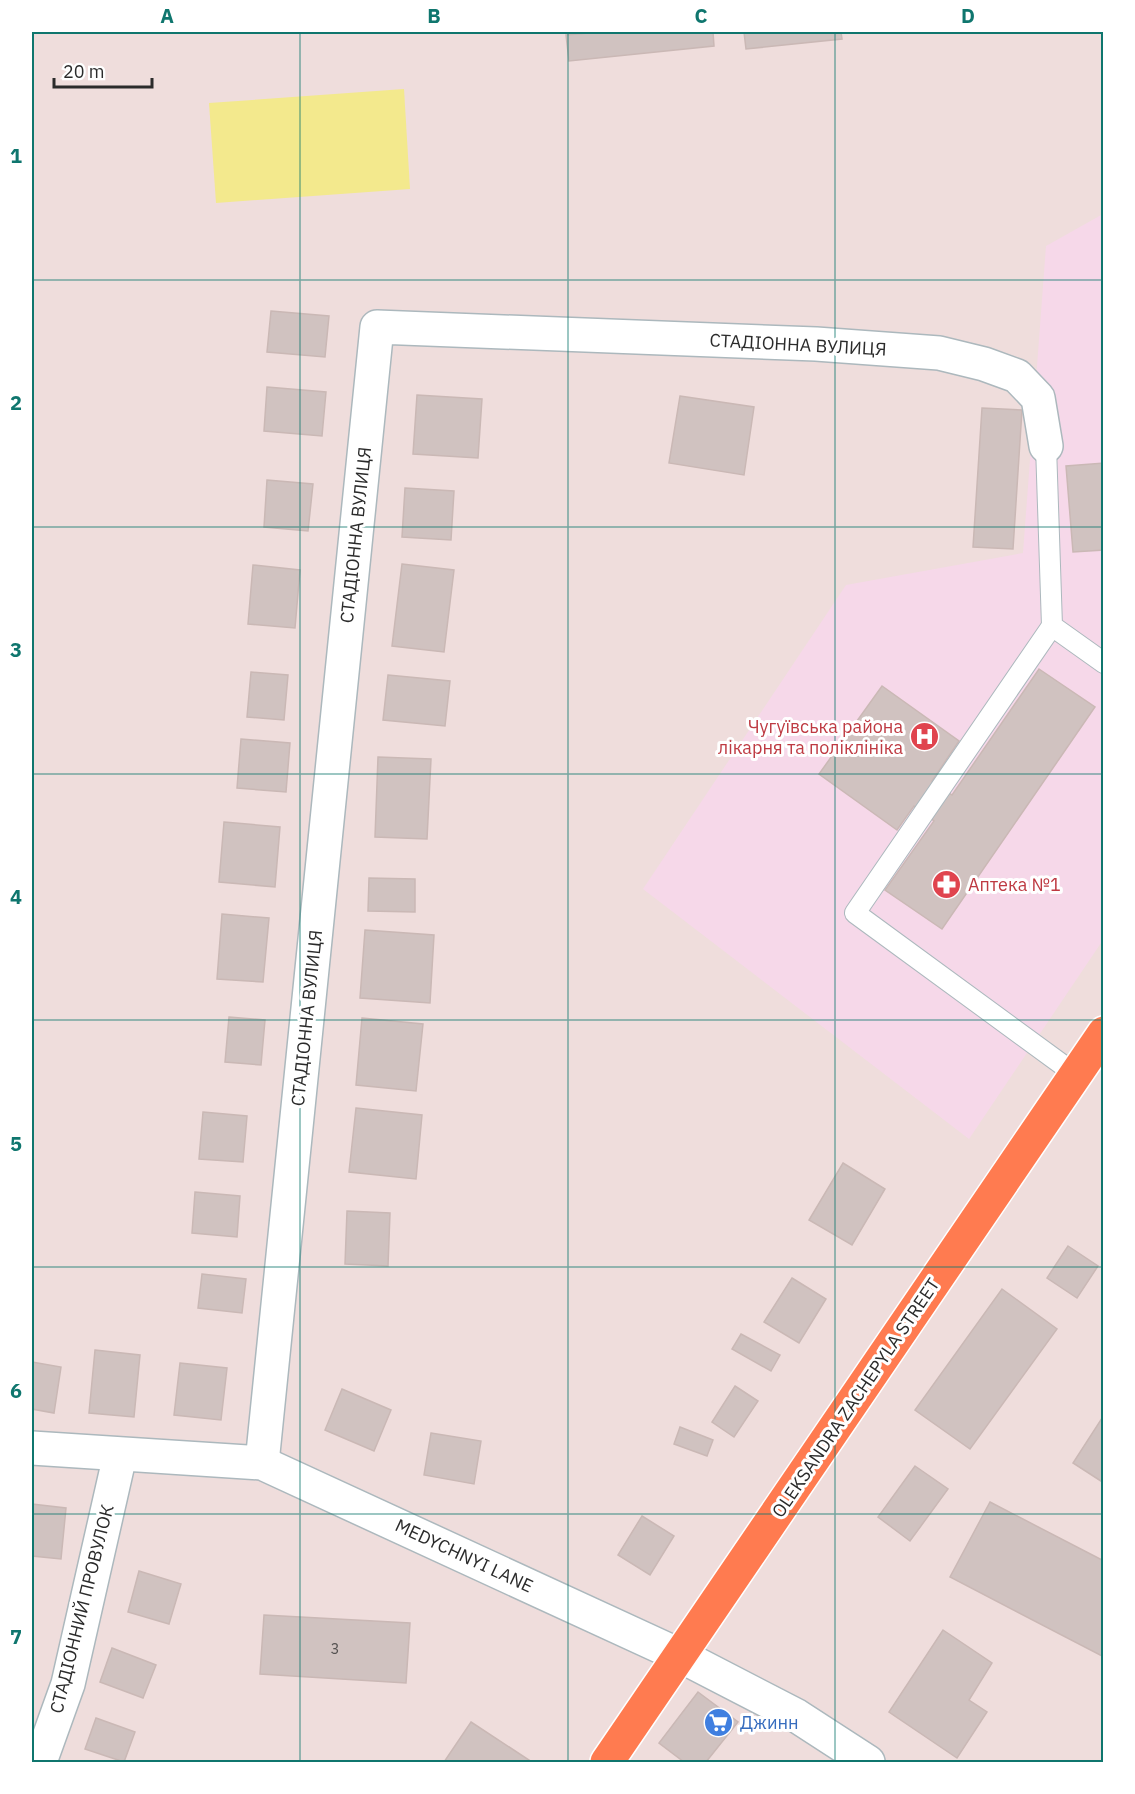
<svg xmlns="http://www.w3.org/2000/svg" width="1135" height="1794" font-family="'IBM Plex Sans',sans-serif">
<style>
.medical{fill:#f6d8e9}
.pitch{fill:#f3e98d}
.building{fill:#d0c2c0;stroke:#cab8b5;stroke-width:1.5}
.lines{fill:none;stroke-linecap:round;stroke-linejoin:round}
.service-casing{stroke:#acb8bd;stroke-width:22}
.minor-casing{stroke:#acb8bd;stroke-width:36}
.primary-casing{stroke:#fff;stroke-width:36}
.service{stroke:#fff;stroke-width:20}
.minor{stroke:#fff;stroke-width:33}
.primary{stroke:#ff7b50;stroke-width:33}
.grid{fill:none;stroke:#0f766e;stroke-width:1.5;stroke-opacity:0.55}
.labels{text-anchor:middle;stroke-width:6;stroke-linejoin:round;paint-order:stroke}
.number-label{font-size:15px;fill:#545150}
.street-label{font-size:18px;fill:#2b2b2b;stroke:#fff}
.health-label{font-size:18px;fill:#be3a42;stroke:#fff;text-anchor:end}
.shop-label{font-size:18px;fill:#366cbe;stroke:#fff;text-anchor:start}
.neatline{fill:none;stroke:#0f766e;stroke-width:2}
.grid-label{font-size:20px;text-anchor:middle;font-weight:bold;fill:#0f766e}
</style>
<rect width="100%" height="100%" fill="#efdddc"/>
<polygon class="medical" points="1103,214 1103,940 969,1139 643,889 846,585 1023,553 1046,246"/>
<polygon class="pitch" points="404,89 410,189 216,203 209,103"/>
<g class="building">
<polygon points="601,32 713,32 714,46 569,61 566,35"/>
<polygon points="744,32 841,32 842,39 746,49"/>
<polygon points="271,311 329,316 325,357 267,352"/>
<polygon points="267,387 326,392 322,436 264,431"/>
<polygon points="417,395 482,399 478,458 413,454"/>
<polygon points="680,396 754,407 744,475 669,463"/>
<polygon points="982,408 1022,410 1013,549 973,547"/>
<polygon points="1104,463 1104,550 1073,552 1066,466"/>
<polygon points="267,480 313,484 308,531 264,527"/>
<polygon points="405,488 454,491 451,540 402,537"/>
<polygon points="402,564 454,570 444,652 392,646"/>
<polygon points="253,565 300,570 295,628 248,624"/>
<polygon points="1039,669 1095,707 942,929 885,890 934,821 914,806 897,830 819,774 882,686 959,741 932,781 952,795"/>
<polygon points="251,672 288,675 284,720 247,717"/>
<polygon points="388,675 450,681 445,726 383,720"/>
<polygon points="241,739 290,743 286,792 237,788"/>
<polygon points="378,757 431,759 427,839 375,837"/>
<polygon points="224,822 280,827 275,887 219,882"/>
<polygon points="369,878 415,879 415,912 368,911"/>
<polygon points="222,914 269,918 263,982 217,979"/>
<polygon points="365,930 434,935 430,1003 360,998"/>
<polygon points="229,1017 265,1020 261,1065 225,1062"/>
<polygon points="362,1018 423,1024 416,1091 356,1085"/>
<polygon points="356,1108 422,1115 416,1179 349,1172"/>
<polygon points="203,1112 247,1116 243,1162 199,1159"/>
<polygon points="843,1163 885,1189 852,1245 809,1220"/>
<polygon points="195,1192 240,1196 237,1237 192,1233"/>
<polygon points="347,1211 390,1213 388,1266 345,1264"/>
<polygon points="1068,1246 1098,1266 1077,1298 1047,1278"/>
<polygon points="202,1274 246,1279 242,1313 198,1308"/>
<polygon points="792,1278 826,1299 799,1343 764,1322"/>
<polygon points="1002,1289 1057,1329 970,1449 915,1410"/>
<polygon points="741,1334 780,1355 771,1371 732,1349"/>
<polygon points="95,1350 140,1355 134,1417 89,1413"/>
<polygon points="32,1362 61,1367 54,1413 32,1409"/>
<polygon points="180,1363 227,1368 221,1420 174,1415"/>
<polygon points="735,1386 758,1401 734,1437 712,1422"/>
<polygon points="342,1389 391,1410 374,1451 325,1430"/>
<polygon points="1104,1415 1104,1483 1073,1463"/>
<polygon points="680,1427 713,1440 707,1456 674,1444"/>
<polygon points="431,1433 481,1441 474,1484 424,1475"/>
<polygon points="915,1466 948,1489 910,1541 878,1517"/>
<polygon points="990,1502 1104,1561 1104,1657 950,1577"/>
<polygon points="32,1504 66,1508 61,1559 32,1556"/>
<polygon points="642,1516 674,1536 650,1575 618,1555"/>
<polygon points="139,1571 181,1584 169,1624 128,1612"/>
<polygon points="264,1615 410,1623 406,1683 260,1674"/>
<polygon points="943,1630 992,1663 969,1700 987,1712 957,1758 889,1712"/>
<polygon points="112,1648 156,1665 143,1698 100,1682"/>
<polygon points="698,1692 738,1722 706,1762 684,1762 659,1743"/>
<polygon points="96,1718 135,1732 124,1762 85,1749"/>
<polygon points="471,1722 532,1762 444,1762"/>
</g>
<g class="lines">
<defs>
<g id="service">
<polyline points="1046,446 1052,626 1104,663"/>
<polyline points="1052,626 855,913 1075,1074"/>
</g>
<g id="minor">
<polyline points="32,1448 262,1463 681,1656 797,1716 868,1762"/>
<polyline points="262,1463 377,327 816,344 939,353 984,364 1017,376 1038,398 1046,446"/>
<polyline points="40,1762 68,1684 120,1455"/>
</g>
<polyline id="primary" points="607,1762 1104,1033"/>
</defs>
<use href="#service" class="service-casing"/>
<use href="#minor" class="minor-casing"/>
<use href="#primary" class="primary-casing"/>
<use href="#service" class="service"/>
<use href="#minor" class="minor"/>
<use href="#primary" class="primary"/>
</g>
<path class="grid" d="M300,32v1730M568,32v1730M835,32v1730M32,280h1072M32,527h1072M32,774h1072M32,1020h1072M32,1267h1072M32,1514h1072"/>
<defs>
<symbol id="hospital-disc" viewBox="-11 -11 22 22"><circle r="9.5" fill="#e0444e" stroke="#fff"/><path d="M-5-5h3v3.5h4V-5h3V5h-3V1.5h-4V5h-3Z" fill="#fff"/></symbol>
<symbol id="pharmacy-disc" viewBox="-11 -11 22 22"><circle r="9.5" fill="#e0444e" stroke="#fff"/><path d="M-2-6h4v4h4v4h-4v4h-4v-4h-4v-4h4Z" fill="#fff"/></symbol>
<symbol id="supermarket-disc" viewBox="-11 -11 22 22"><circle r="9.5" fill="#3f7fe0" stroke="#fff"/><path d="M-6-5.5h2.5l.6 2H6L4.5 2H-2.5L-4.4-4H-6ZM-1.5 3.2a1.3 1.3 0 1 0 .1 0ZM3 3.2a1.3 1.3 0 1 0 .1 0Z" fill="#fff"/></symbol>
</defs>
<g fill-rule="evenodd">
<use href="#hospital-disc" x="908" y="720" width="33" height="33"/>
<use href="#pharmacy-disc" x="930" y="868" width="33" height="33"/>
<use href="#supermarket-disc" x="702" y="1706" width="33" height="33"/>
</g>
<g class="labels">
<g class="number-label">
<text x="335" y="1654">3</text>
</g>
<g class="street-label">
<text transform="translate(798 345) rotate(3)" y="6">СТАДІОННА ВУЛИЦЯ</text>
<text transform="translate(356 535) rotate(-84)" y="6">СТАДІОННА ВУЛИЦЯ</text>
<text transform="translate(307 1018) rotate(-84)" y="6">СТАДІОННА ВУЛИЦЯ</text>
<text transform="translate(856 1398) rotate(-56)" y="6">OLEKSANDRA ZACHEPYLA STREET</text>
<text transform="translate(464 1556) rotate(25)" y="6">MEDYCHNYI LANE</text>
<text transform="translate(82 1609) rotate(-76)" y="6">СТАДІОННИЙ ПРОВУЛОК</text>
</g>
<g class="health-label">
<text x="903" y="733">Чугуївська района<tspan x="903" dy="21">лікарня та поліклініка</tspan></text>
<text x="968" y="891" text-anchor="start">Аптека №1</text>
</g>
<g class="shop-label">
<text x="740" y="1729">Джинн</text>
</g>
</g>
<rect width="1135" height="1794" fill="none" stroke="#ffffff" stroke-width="66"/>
<path d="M54 78v9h98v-9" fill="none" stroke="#2b2b2b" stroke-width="3"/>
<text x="63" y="78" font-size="18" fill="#2b2b2b" stroke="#ffffff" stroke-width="4.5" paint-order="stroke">20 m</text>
<rect x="33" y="33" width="1069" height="1728" class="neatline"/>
<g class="grid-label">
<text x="167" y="23">A</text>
<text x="434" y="23">B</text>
<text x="701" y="23">C</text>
<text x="968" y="23">D</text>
<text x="16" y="163">1</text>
<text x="16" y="410">2</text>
<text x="16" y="657">3</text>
<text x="16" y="904">4</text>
<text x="16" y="1151">5</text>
<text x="16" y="1398">6</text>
<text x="16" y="1644">7</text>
</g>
</svg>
